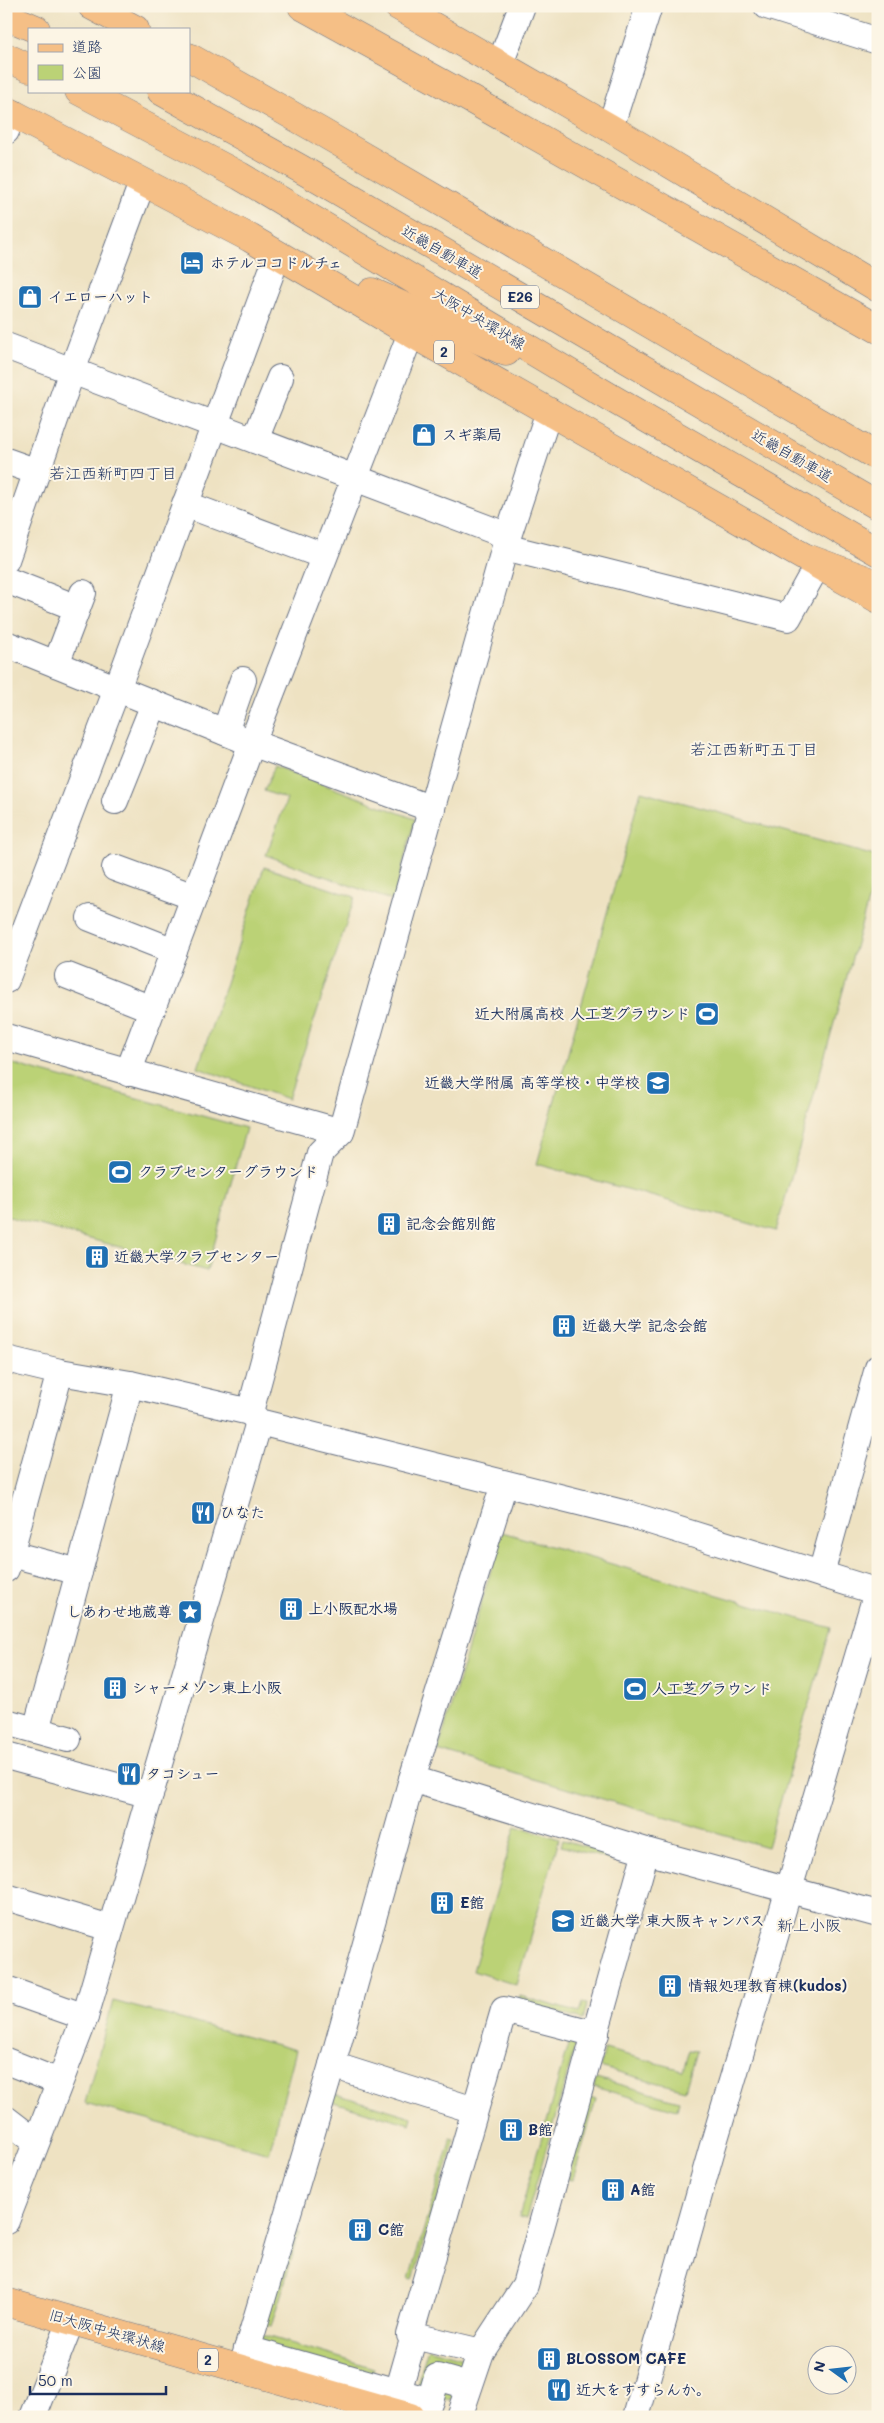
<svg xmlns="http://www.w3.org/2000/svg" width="884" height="2423" font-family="Mali,'Klee One',sans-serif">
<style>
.green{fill:#bbd276;stroke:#6b806a}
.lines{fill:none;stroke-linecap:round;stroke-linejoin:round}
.minor-casing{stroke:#656e81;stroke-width:28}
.major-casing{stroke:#656e81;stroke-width:29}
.highway-casing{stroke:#656e81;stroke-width:29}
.minor{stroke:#fff;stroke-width:26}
.major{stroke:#f5bf86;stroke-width:28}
.highway{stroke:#f5bf86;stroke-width:28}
.labels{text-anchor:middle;stroke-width:4;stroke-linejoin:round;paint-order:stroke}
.shield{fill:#fcf5e5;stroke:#5e6a86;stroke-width:1}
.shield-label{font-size:14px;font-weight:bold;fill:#1b2f5e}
.street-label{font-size:15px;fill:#1b2f5e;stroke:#fcf5e5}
.poi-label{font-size:15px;font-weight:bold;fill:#1b2f5e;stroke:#fcf5e5;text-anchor:start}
.neighbourhood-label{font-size:16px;fill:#1b2f5e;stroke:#fcf5e5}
</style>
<rect width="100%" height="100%" fill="#fcf5e5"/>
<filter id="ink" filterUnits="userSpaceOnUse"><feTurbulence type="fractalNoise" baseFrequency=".02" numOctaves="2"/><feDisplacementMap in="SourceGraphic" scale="10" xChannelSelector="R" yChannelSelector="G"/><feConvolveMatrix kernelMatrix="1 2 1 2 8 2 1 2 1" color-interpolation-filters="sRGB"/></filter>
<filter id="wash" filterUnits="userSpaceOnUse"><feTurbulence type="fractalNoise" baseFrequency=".0096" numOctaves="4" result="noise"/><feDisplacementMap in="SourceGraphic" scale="20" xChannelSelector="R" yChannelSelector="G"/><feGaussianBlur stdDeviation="1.12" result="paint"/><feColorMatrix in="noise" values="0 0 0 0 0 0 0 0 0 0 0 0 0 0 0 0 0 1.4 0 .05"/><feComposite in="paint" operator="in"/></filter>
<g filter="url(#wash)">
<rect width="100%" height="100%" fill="#eee2c2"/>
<g class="green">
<polygon points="275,766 415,819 393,901 266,855 287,799 264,791"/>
<polygon points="641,791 878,857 878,865 776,1231 537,1164"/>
<polygon points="264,867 355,897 288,1099 198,1068"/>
<polygon points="6,1062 246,1128 207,1271 6,1216"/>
<polygon points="502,1532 831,1628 767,1847 438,1751"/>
<polygon points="516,1825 559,1839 516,1985 473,1971"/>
<polygon points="563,1840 631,1859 629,1865 561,1846"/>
<polygon points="520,1996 579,2013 582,2003 587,2004 583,2020 518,2002"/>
<polygon points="113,2001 296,2050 269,2153 85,2103"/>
<polygon points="534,2031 576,2041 576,2044 526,2219 519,2217 569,2041"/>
<polygon points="605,2049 683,2070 689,2050 696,2051 685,2090 600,2067"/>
<polygon points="596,2078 679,2101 677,2110 594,2087"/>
<polygon points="332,2093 412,2117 410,2124 330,2101"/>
<polygon points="590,2097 596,2099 573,2180 568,2179"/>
<polygon points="451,2138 455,2139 413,2280 409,2279"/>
<polygon points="291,2230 299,2233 272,2326 263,2324"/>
<polygon points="260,2334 374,2368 369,2382 256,2348"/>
<polygon points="428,2348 464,2358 451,2401 415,2391"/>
</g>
</g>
<g filter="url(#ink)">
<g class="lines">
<defs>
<g id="minor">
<polyline points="767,6 878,41"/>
<polyline points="500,64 522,6"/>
<polyline points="610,128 649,6"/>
<polyline points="6,131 13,113"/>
<polyline points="6,346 508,536"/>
<polyline points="549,411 508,536 341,1132 320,1153 250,1412 259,1422 631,1515 878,1592"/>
<polyline points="255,440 280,378"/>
<polyline points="6,461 37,472"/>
<polyline points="185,504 324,556"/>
<polyline points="505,547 788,618 818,564"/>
<polyline points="6,560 72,371 142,183"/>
<polyline points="6,580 77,608"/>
<polyline points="6,644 252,743 432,809"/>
<polyline points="56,664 83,593"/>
<polyline points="225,732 243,680"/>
<polyline points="115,801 154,704"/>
<polyline points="115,868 194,897"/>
<polyline points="90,918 174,951"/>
<polyline points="68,976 152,1009"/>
<polyline points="6,980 117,689 271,273"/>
<polyline points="6,1037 341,1132"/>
<polyline points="128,1073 252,743 411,333"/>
<polyline points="6,1359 60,1372 130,1384 250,1412"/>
<polyline points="504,1484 412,1779 646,1851 878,1914"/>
<polyline points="11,1554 79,1572"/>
<polyline points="6,1569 60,1372"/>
<polyline points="821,1574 878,1368"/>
<polyline points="6,1722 68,1739"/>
<polyline points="36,1730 130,1384"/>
<polyline points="6,1756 150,1795"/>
<polyline points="6,1897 110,1928"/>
<polyline points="6,1989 85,2017"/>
<polyline points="6,2061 59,2082"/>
<polyline points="332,2065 474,2110"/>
<polyline points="6,2119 36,2142"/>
<polyline points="6,2221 85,2017 259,1422"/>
<polyline points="247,2349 398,2392 414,2336"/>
<polyline points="481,2352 410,2335 504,2010 596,2034"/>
<polyline points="241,2370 332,2065 412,1779"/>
<polyline points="398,2392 430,2401 437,2377 469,2386"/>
<polyline points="33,2417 71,2321"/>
<polyline points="459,2417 481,2352 525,2285 646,1851"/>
<polyline points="636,2417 712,2149 877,1592"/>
</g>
<g id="major">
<polyline points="302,6 458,92 878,329"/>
<polyline points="398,6 610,128 878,288"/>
<polyline points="6,57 29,68"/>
<polyline points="79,91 240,176 613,399 878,552"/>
<polyline points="6,110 250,238 411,333 878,599"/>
<polyline points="372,292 506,352"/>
<polyline points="6,2302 410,2417"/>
</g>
<g id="highway">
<polyline points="92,6 135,29"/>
<polyline points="6,16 36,29"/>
<polyline points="189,57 318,130 878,457"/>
<polyline points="161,91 301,169 878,506"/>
<polyline points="807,558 878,584"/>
</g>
</defs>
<use href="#minor" class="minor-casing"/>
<use href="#major" class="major-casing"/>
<use href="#highway" class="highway-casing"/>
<use href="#minor" class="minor"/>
<use href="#major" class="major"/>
<use href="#highway" class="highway"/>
</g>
</g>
<defs>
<symbol id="hotel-square" viewBox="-11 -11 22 22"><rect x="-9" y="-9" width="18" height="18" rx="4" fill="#1f6fb2" stroke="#fcf5e5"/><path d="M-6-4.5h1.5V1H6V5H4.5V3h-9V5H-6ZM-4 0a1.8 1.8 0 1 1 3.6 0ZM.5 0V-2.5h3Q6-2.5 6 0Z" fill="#fff"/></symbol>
<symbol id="shop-square" viewBox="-11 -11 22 22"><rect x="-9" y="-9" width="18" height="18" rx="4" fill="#1f6fb2" stroke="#fcf5e5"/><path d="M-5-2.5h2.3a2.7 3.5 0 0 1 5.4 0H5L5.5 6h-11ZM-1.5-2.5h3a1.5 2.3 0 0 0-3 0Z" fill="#fff"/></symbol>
<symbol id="stadium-square" viewBox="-11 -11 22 22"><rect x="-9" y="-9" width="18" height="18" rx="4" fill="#1f6fb2" stroke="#fcf5e5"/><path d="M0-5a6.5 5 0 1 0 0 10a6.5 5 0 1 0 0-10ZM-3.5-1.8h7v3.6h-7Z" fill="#fff"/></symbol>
<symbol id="school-square" viewBox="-11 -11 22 22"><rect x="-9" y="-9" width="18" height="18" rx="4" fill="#1f6fb2" stroke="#fcf5e5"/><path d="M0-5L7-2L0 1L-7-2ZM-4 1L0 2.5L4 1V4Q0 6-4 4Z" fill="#fff"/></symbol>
<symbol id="building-square" viewBox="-11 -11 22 22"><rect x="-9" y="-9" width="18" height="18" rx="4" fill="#1f6fb2" stroke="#fcf5e5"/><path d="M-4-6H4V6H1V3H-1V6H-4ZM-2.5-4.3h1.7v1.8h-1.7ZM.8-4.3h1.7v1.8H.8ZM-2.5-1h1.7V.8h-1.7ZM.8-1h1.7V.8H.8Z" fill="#fff"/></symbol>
<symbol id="restaurant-square" viewBox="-11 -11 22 22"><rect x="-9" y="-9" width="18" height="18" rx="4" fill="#1f6fb2" stroke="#fcf5e5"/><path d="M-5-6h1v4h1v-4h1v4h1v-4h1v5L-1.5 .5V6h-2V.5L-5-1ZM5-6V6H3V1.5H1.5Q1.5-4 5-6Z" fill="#fff"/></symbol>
<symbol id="sight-square" viewBox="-11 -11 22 22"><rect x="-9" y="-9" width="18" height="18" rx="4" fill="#1f6fb2" stroke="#fcf5e5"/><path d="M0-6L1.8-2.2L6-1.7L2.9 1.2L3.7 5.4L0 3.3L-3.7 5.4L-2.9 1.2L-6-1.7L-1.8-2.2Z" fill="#fff"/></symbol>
<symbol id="university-square" viewBox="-11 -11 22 22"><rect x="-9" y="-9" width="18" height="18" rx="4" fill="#1f6fb2" stroke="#fcf5e5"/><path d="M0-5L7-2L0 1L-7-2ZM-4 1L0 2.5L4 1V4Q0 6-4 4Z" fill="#fff"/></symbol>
</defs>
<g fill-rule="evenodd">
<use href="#hotel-square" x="178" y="249" width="28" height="28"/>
<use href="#shop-square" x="16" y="283" width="28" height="28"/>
<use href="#shop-square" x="410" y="421" width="28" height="28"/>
<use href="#stadium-square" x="693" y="1000" width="28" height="28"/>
<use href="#school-square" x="644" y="1069" width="28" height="28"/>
<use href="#stadium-square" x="106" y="1158" width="28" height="28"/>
<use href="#building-square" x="375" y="1210" width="28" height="28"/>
<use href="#building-square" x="83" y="1243" width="28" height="28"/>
<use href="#building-square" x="550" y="1312" width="28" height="28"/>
<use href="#restaurant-square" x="189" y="1499" width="28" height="28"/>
<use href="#building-square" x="277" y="1595" width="28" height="28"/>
<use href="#sight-square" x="176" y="1598" width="28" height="28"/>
<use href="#building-square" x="101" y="1674" width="28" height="28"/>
<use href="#stadium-square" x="621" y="1675" width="28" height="28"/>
<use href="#restaurant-square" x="115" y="1760" width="28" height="28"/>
<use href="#building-square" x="428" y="1889" width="28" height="28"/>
<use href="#university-square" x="549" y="1907" width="28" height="28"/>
<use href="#building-square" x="656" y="1972" width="28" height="28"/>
<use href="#building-square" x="497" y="2116" width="28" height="28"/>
<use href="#building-square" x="599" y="2176" width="28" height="28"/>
<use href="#building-square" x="346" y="2216" width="28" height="28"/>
<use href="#building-square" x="535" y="2345" width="28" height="28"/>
<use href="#restaurant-square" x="545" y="2376" width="28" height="28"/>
</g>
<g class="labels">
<g class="shield">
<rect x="501" y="285.5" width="38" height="23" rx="4"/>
<rect x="434" y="340.5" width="20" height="23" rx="4"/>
<rect x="198" y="2348.5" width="20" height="23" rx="4"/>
</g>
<g class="shield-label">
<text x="520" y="302">E26</text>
<text x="444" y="357">2</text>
<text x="208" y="2365">2</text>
</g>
<g class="street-label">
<text transform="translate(442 252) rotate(30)" y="5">近畿自動車道</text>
<text transform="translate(479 319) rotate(31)" y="5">大阪中央環状線</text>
<text transform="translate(792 456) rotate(30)" y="5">近畿自動車道</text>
<text transform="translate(107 2331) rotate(16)" y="5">旧大阪中央環状線</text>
</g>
<g class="poi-label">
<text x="210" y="268">ホテルココドルチェ</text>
<text x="48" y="302">イエローハット</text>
<text x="442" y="440">スギ薬局</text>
<text x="690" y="1019" text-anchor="end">近大附属高校 人工芝グラウンド</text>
<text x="640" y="1088" text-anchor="end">近畿大学附属 高等学校・中学校</text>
<text x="138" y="1177">クラブセンターグラウンド</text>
<text x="406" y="1229">記念会館別館</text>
<text x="114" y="1262">近畿大学クラブセンター</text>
<text x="582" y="1331">近畿大学 記念会館</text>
<text x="220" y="1518">ひなた</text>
<text x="308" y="1614">上小阪配水場</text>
<text x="172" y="1617" text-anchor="end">しあわせ地蔵尊</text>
<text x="132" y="1693">シャーメゾン東上小阪</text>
<text x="652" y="1694">人工芝グラウンド</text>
<text x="146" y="1779">タコシュー</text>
<text x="460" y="1908">E館</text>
<text x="580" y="1926">近畿大学 東大阪キャンパス</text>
<text x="688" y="1991">情報処理教育棟(kudos)</text>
<text x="528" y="2135">B館</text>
<text x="630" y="2195">A館</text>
<text x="378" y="2235">C館</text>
<text x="566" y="2364">BLOSSOM CAFE</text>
<text x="576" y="2395">近大をすすらんか。</text>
</g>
<g class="neighbourhood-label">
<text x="113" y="479">若江西新町四丁目</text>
<text x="754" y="755">若江西新町五丁目</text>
<text x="809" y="1931">新上小阪</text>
</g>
</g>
<rect width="884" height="2423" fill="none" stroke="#fcf5e5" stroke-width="25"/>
<rect x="28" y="28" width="162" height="65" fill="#fcf5e5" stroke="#a2a6af"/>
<rect x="38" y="44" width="25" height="8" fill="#f5bf86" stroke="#a2a6af"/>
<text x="72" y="52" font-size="15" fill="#1b2f5e">道路</text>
<rect x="38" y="65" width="25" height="15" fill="#bbd276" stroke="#a2a6af"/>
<text x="72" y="78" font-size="15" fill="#1b2f5e">公園</text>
<g transform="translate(832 2370) rotate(285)"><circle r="24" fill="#fcf5e5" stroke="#a2a6af"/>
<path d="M0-4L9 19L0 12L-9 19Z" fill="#1f6fb2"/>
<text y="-8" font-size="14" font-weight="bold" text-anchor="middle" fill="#1b2f5e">N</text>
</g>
<path d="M30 2386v8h136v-8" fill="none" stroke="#1b2f5e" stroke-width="2.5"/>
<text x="38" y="2386" font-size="15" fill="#1b2f5e" stroke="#fcf5e5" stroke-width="4" paint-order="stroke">50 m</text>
</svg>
